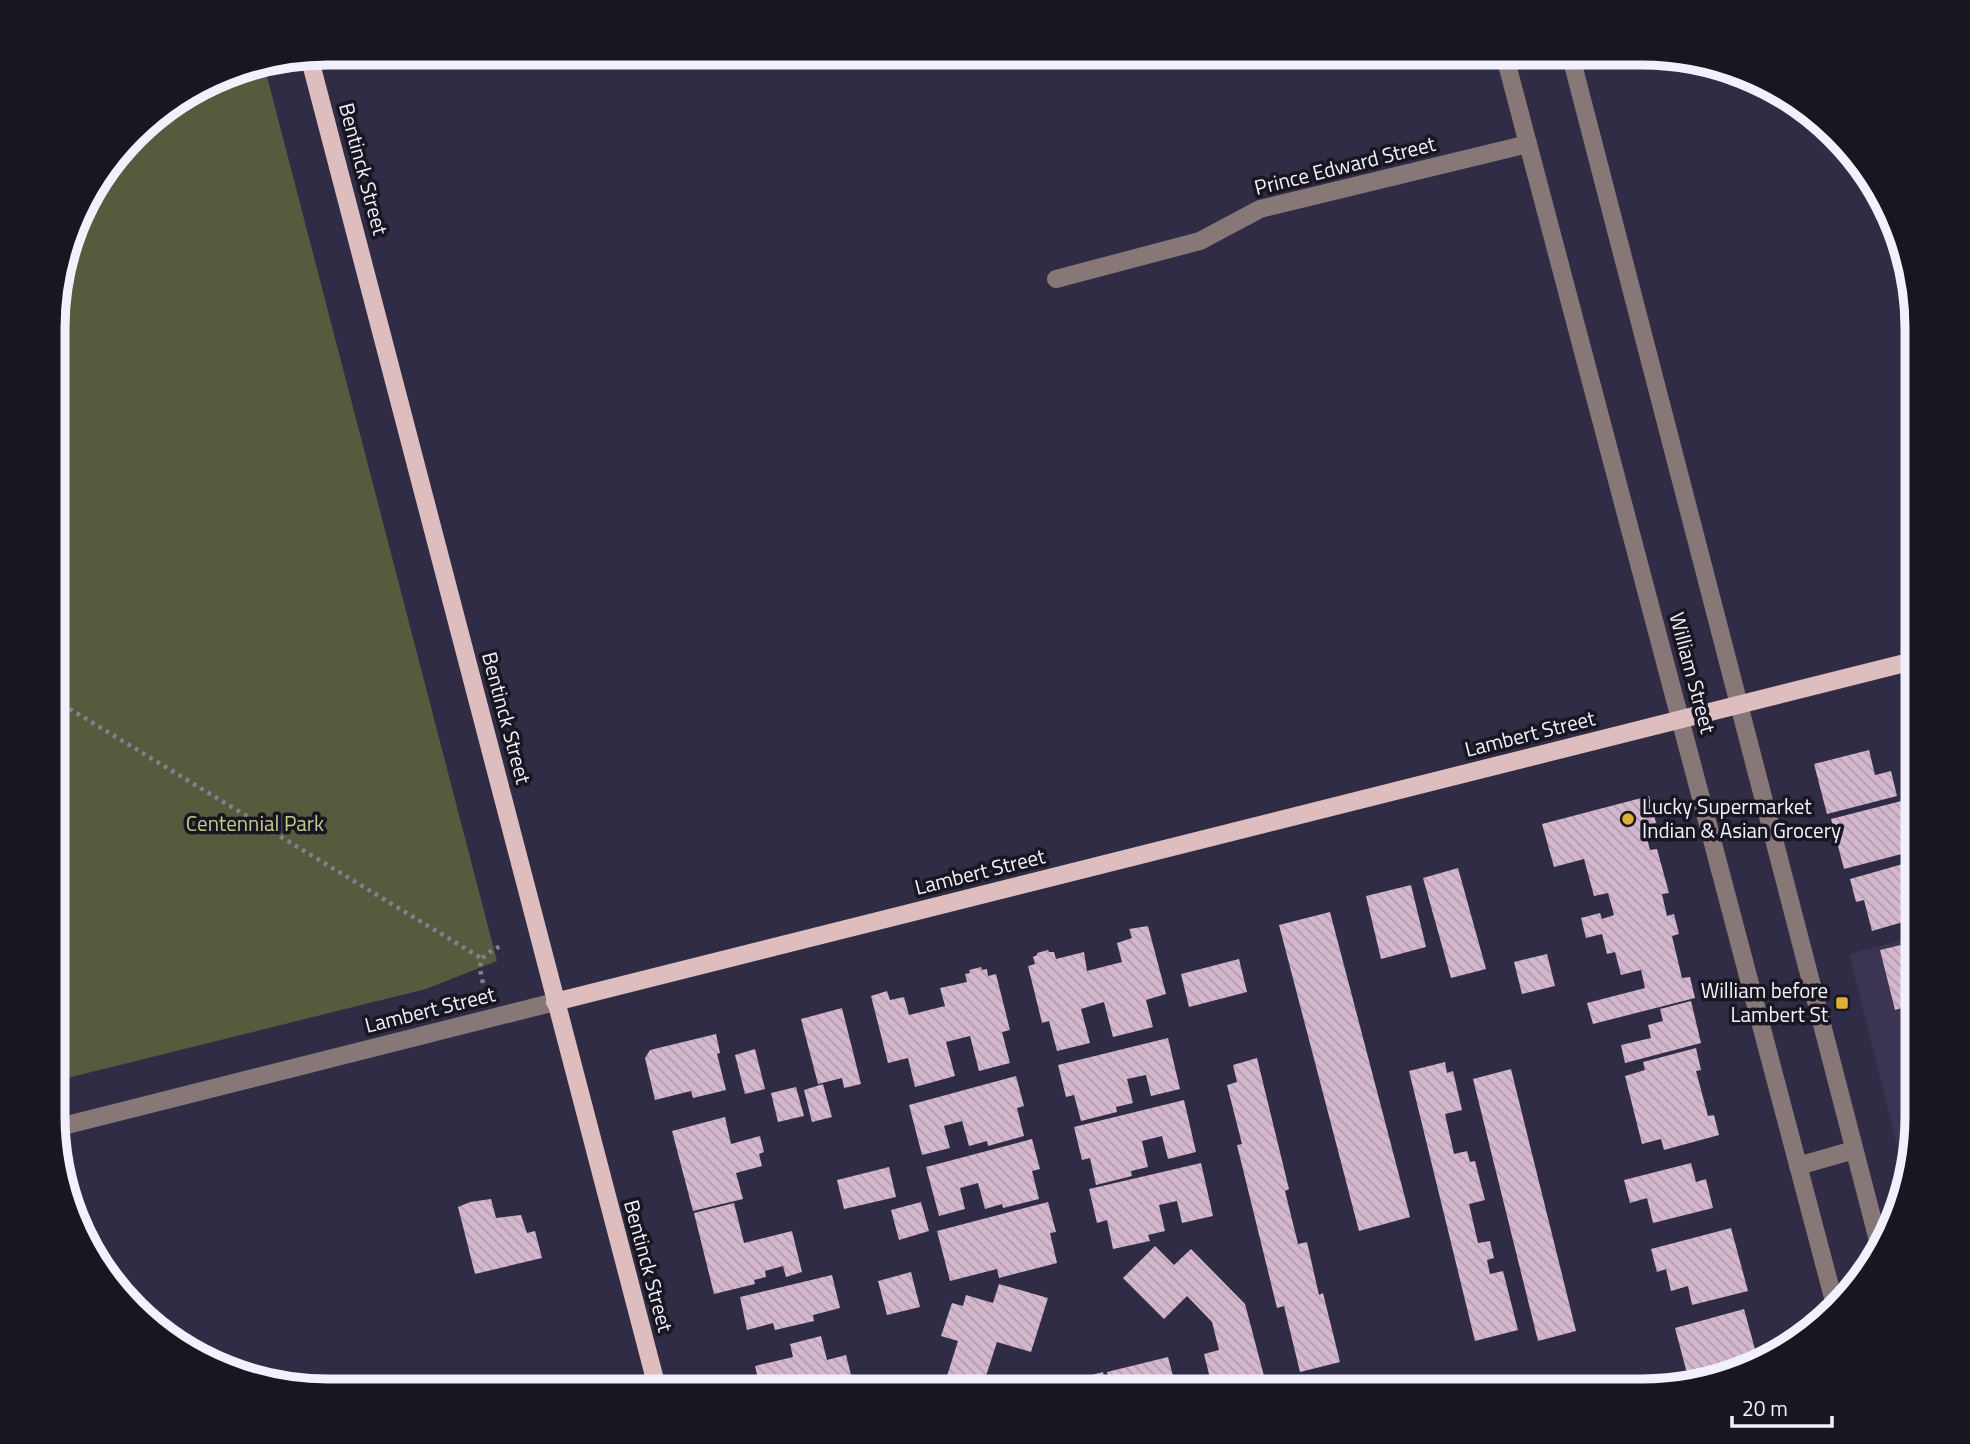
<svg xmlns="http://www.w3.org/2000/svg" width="1970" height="1444" font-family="'Titillium Web',sans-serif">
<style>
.built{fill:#3b3453}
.green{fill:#585a3d}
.building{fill:url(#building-back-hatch)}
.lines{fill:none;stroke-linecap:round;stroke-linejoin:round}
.path{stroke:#838093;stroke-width:4.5;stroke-dasharray:3.5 5;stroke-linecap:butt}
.minor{stroke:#877777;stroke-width:18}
.major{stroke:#debdbe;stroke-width:18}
.poi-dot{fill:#e2af34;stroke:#181621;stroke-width:2.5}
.labels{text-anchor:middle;stroke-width:7;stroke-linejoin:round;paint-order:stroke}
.street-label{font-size:21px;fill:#f2f0fd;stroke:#181621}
.poi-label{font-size:21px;fill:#f2f0fd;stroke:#181621;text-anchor:start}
.park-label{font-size:21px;fill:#c6c98c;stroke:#181621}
.rim{fill:none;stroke:#f2f0fd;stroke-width:9}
</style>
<defs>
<pattern id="building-back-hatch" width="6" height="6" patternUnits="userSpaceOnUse" patternTransform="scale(1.75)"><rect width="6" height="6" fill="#d4b7cd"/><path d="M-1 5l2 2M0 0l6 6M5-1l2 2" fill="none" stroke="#b19bad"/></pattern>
</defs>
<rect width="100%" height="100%" fill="#312c45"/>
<polygon class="built" points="1917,936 1917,1134 1907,1186 1849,954"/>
<polygon class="green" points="264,65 497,961 426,989 55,1081 55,292 81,206 146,121 223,73"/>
<g class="building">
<polygon points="1869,750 1875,775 1891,771 1897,796 1827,814 1814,764"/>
<polygon points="1649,796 1656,823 1644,827 1650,850 1657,849 1669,893 1662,894 1667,916 1674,914 1679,934 1672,936 1682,978 1690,977 1695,998 1593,1024 1587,1003 1645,988 1641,970 1621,975 1615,952 1607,954 1602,934 1586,938 1581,918 1600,913 1602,919 1614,915 1608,893 1594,896 1584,859 1554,867 1542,824"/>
<polygon points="1917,797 1917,850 1844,869 1831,819"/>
<polygon points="1917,860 1917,918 1872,931 1864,900 1856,902 1850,879"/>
<polygon points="1458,868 1486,969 1451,978 1423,878"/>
<polygon points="1411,885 1426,947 1381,959 1366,896"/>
<polygon points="1330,912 1410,1217 1359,1231 1279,925"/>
<polygon points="1148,926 1166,994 1146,1000 1153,1027 1113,1037 1104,1002 1081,1009 1090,1043 1057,1051 1049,1021 1042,1023 1028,966 1035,964 1033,957 1037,955 1037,953 1048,950 1049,952 1054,952 1056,959 1084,952 1087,971 1122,962 1117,943 1132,938 1129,929"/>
<polygon points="1909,943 1910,945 1917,943 1917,1004 1895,1010 1880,950"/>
<polygon points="1547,954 1555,986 1522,994 1514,962"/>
<polygon points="1239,959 1247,992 1189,1007 1181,974"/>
<polygon points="981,967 982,970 987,969 988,976 996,974 1010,1030 1002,1032 1010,1063 979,1071 970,1036 946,1042 955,1076 915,1087 908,1058 888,1063 871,996 887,991 890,1000 904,997 909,1015 945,1006 940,988 967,982 965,974 970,973 969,970"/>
<polygon points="1691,1001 1701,1043 1625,1063 1621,1045 1651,1038 1648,1025 1663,1021 1660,1009"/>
<polygon points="842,1008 861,1084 844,1088 842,1078 818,1084 801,1019"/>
<polygon points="716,1034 720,1053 717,1054 726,1090 693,1098 691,1091 655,1100 645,1058 650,1050"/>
<polygon points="1168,1038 1180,1089 1151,1096 1146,1075 1127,1079 1133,1103 1116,1107 1117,1112 1081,1121 1074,1095 1066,1097 1058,1065"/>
<polygon points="1696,1048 1701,1070 1696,1071 1708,1116 1714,1115 1719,1135 1664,1150 1661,1139 1642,1144 1625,1076 1645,1070 1643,1062"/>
<polygon points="755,1049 765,1089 745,1094 735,1055"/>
<polygon points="1257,1058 1289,1189 1285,1191 1298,1244 1307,1242 1319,1295 1323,1293 1340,1362 1300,1372 1284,1306 1277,1308 1237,1145 1242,1144 1227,1085 1237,1082 1233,1065"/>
<polygon points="1445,1062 1447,1073 1453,1071 1462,1110 1445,1114 1454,1154 1467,1151 1470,1162 1475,1161 1485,1200 1469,1204 1478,1243 1490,1241 1494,1258 1487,1260 1490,1274 1503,1271 1518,1330 1475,1341 1409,1071"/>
<polygon points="1511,1069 1576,1331 1538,1341 1473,1079"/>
<polygon points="1016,1076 1024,1106 1017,1108 1024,1136 988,1146 987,1141 969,1146 962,1121 944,1126 950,1148 922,1155 909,1105"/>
<polygon points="823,1084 832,1117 812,1122 804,1090"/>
<polygon points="796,1087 804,1116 778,1122 771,1093"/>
<polygon points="1184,1100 1196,1152 1168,1159 1162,1136 1142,1141 1148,1167 1131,1171 1132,1176 1096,1185 1090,1158 1082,1160 1074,1127"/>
<polygon points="725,1117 731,1144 760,1136 764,1152 759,1154 762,1166 736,1173 743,1199 693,1211 672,1131"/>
<polygon points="1032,1139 1040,1169 1032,1171 1039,1199 1003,1208 1002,1204 985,1209 978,1183 960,1188 965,1209 939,1216 926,1167"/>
<polygon points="1201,1163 1213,1216 1182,1223 1177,1201 1159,1205 1165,1231 1148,1235 1150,1241 1113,1249 1107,1220 1097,1223 1089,1189"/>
<polygon points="1691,1163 1696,1182 1706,1179 1713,1208 1653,1223 1647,1198 1630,1203 1624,1180"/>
<polygon points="889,1167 896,1197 844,1209 837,1180"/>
<polygon points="491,1199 496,1218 521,1215 527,1233 535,1231 542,1258 475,1274 458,1207 470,1202"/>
<polygon points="921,1202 929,1231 899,1240 891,1210"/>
<polygon points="1048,1202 1056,1232 1050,1233 1057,1263 999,1278 997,1269 950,1281 937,1231"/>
<polygon points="734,1203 744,1243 792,1231 802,1272 786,1277 783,1266 765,1271 766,1277 754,1280 755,1284 714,1294 694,1213"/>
<polygon points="1731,1228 1748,1291 1692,1305 1688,1286 1671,1291 1666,1269 1657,1272 1651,1249"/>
<polygon points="1155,1246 1174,1265 1191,1249 1245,1304 1264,1376 1251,1379 1255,1391 1112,1391 1107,1372 1168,1357 1176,1387 1210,1378 1204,1354 1219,1350 1212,1322 1187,1296 1164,1319 1123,1278"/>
<polygon points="911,1272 920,1307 887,1315 878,1281"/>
<polygon points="832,1275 840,1308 813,1315 814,1321 775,1330 773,1323 747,1330 740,1297"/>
<polygon points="999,1284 1048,1298 1031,1352 997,1342 986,1376 990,1391 951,1391 947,1376 958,1341 941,1336 952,1303 963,1306 966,1295 993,1303"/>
<polygon points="1744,1309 1759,1364 1689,1381 1675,1328"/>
<polygon points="821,1336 827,1360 846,1355 854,1387 835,1391 761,1391 755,1366 793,1357 790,1344"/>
<polygon points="1103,1372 1107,1391 1042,1391 1041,1388"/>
<polygon points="1471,1376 1475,1391 1417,1391 1416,1389"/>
<polygon points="907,1377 911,1391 853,1391 852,1389"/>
</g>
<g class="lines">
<g class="path">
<polyline points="55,700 481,958"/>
<path d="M483,983c-6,-23 -3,-27 18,-37"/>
</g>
<g class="minor">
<polyline points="1504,53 1835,1305"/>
<polyline points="1570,53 1880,1248"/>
<polyline points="1056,279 1200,241 1260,209 1528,144"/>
<polyline points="55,1128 555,1002"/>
<polyline points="1798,1166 1854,1150"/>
</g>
<g class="major">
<polyline points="309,56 658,1391"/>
<polyline points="555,1002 1917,660"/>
</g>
</g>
<g class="poi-dot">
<circle cx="1628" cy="819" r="7"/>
<rect x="1835" y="996" width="14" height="14" rx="3.5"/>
</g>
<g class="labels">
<g class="street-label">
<text transform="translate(1345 166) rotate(-14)" y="7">Prince Edward Street</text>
<text transform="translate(363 169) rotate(75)" y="7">Bentinck Street</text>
<text transform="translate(1692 673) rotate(75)" y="7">William Street</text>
<text transform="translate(506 718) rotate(75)" y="7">Bentinck Street</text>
<text transform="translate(1530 734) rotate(-14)" y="7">Lambert Street</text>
<text transform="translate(980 872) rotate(-14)" y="7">Lambert Street</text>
<text transform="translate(430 1010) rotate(-14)" y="7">Lambert Street</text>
<text transform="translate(648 1266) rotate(75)" y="7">Bentinck Street</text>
</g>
<g class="poi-label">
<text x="1642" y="814">Lucky Supermarket<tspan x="1642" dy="24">Indian &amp; Asian Grocery</tspan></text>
<text x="1828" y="998" text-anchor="end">William before<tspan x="1828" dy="24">Lambert St</tspan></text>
</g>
<g class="park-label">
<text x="255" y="831">Centennial Park</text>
</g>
</g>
<path d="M0 0H1970V1444H0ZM328 65H1642A263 263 0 0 1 1905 328V1116A263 263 0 0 1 1642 1379H328A263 263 0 0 1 65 1116V328A263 263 0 0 1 328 65Z" fill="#181621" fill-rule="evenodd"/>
<path class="rim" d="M328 65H1642A263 263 0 0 1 1905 328V1116A263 263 0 0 1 1642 1379H328A263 263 0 0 1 65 1116V328A263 263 0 0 1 328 65Z"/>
<path d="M1732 1416v10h100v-10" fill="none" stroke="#f2f0fd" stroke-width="3.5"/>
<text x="1742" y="1416" font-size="21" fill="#f2f0fd" stroke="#181621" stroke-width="5" paint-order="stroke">20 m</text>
</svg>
